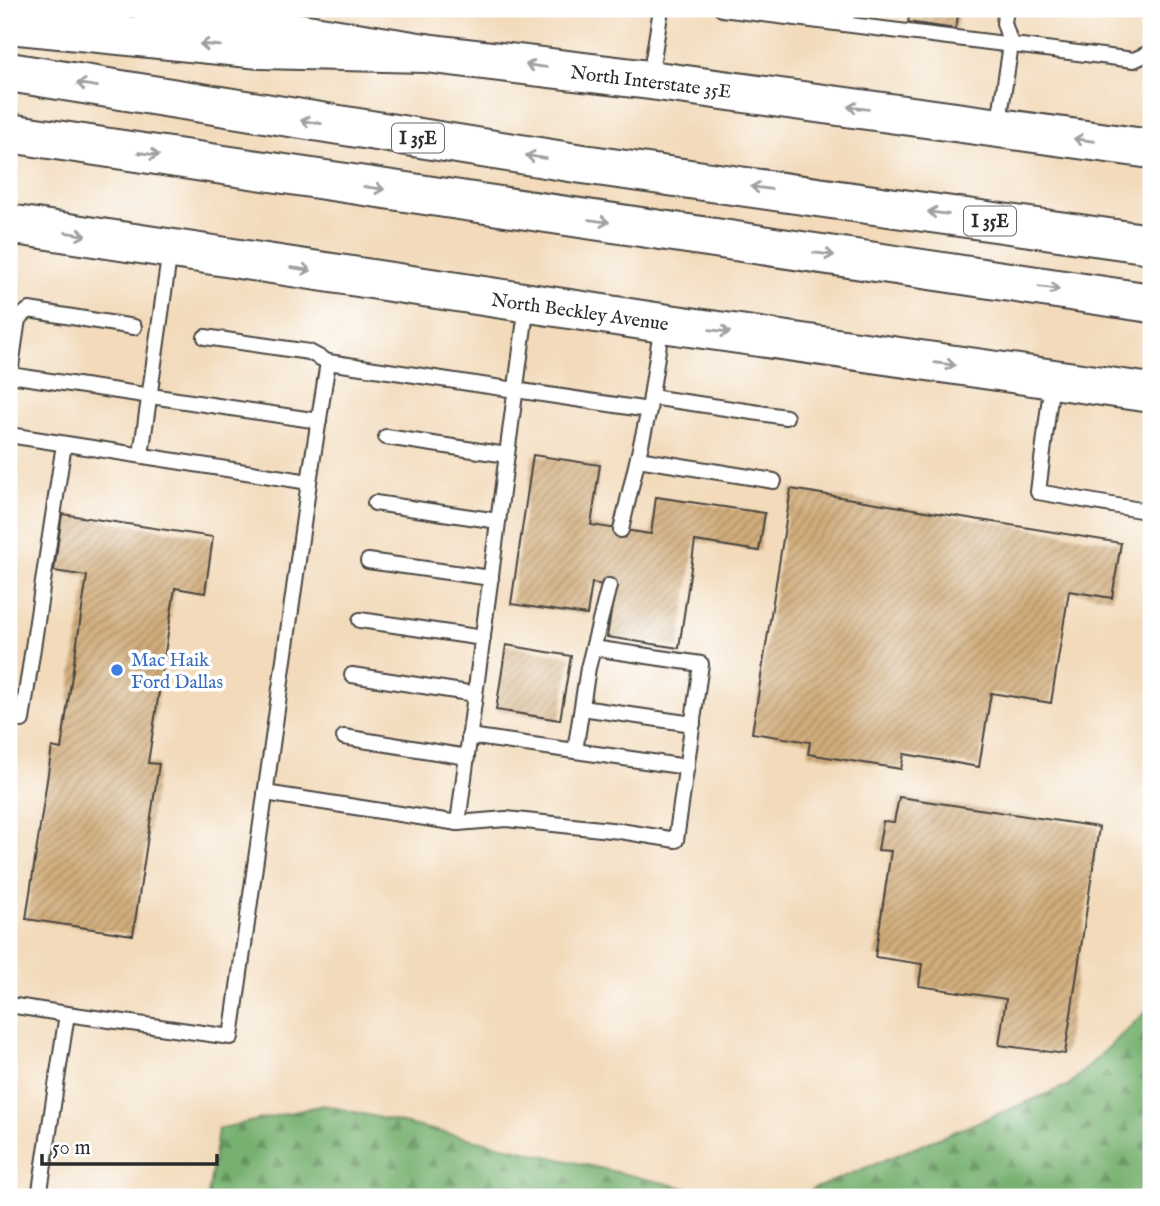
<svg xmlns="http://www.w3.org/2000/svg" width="1160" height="1206" font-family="'IM FELL English',serif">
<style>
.forest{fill:url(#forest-firs);stroke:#516e4e;stroke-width:2}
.building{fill:url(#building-hatch)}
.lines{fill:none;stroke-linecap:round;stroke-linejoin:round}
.service-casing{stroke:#494540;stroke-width:18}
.secondary-casing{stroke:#494540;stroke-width:42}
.motorway-casing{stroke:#494540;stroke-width:42}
.service{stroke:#fff;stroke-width:14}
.secondary{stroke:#fff;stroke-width:38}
.motorway{stroke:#fff;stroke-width:38}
.oneway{stroke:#a0a0a0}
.shop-dot{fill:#3f7fe0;stroke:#fff;stroke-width:2.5}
.labels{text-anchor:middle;stroke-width:7;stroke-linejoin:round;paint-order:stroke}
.shield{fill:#fff;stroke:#6b6b6b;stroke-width:2}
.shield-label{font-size:18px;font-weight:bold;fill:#2b2b2b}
.street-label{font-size:19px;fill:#2b2b2b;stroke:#fff}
.shop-label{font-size:19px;fill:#366cbe;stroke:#fff;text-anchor:start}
</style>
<defs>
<pattern id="forest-firs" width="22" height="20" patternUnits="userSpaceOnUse" patternTransform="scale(1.75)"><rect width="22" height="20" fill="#77b170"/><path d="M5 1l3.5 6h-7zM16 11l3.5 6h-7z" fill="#62905c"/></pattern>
<pattern id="building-hatch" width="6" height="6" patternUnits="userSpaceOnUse" patternTransform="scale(1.75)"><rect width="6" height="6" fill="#d1ad7c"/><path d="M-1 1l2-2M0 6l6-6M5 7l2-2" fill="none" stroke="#aa8d66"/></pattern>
</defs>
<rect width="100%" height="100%" fill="#fff"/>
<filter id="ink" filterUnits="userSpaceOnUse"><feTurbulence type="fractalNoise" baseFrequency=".0143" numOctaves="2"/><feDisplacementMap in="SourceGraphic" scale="14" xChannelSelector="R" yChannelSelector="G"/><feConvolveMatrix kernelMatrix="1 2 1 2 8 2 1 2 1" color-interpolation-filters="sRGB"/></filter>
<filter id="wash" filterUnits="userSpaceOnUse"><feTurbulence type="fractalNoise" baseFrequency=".00686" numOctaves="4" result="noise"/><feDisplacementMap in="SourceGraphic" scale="28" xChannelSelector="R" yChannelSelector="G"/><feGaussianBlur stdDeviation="1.57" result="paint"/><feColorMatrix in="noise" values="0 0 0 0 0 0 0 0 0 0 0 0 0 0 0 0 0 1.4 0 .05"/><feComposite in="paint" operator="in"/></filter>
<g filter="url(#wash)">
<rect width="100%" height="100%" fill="#f2daba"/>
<polygon class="forest" points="1151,1007 1151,1197 208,1197 218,1129 324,1105 699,1191 806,1192 1069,1085"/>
<g id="blocks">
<g class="building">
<polygon points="911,9 959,9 956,29 908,22"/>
<polygon points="533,455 600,465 591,525 651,534 656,497 765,513 759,551 695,541 679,648 607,637 615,587 592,583 587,615 511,604"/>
<polygon points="791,489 1121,543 1112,598 1069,591 1051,703 991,693 979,767 904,754 901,769 808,754 810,742 752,733"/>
<polygon points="62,514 213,537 205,593 175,588 148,763 159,764 133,935 26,919 52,747 61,749 87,576 54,571"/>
<polygon points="506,645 571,656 560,720 496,710"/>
<polygon points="899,797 1099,827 1065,1054 999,1045 1006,999 919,986 922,964 875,957 891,851 878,850 883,821 894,822"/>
</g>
</g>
</g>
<g filter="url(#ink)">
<use href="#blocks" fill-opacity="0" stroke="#494540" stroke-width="2"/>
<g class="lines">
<defs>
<g id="service">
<polyline points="722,9 1134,60 1151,52"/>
<polyline points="845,24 848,9"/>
<polyline points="650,78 661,9"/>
<polyline points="998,128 1011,45 1004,23 1006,9"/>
<polyline points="205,337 309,352 328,362"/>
<polyline points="10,375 319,421"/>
<polyline points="9,380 18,319 29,310 134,327"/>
<polyline points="1052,381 1038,492 1151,512"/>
<polyline points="651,397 786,417"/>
<polyline points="9,435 309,482 231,1037 67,1014 39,1197"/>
<polyline points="386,437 507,455"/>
<polyline points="141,455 170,250"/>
<polyline points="638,459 774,481"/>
<polyline points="309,482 328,362 649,410 662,323"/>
<polyline points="375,503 498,521"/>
<polyline points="621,530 649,410"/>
<polyline points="368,561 491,578"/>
<polyline points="360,620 483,638"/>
<polyline points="352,675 475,694"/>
<polyline points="582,708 693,724"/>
<polyline points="9,718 22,720 64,444"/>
<polyline points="469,736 575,751 588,668 609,586"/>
<polyline points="344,737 467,757"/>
<polyline points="575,751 687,767"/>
<polyline points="265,793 458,823 527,304"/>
<polyline points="458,823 506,819 620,831 676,840 701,664 593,648"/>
<polyline points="9,1005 67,1014"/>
</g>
<g id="secondary">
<polyline points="152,9 425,53 650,80 1151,149"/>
<polyline points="9,224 662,323 1151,393"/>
</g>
<g id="motorway">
<polyline points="9,24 260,49 425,53"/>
<polyline points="9,72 576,163 1151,244"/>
<polyline points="9,133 1151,303"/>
</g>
</defs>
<use href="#service" class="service-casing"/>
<use href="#secondary" class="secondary-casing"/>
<use href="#motorway" class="motorway-casing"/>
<use href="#service" class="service"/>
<use href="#secondary" class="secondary"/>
<use href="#motorway" class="motorway"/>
</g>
<defs><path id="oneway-shaft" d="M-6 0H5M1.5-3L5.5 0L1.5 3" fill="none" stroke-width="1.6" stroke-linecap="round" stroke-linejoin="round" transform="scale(1.75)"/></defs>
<g class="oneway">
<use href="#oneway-shaft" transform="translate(210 45) rotate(-175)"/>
<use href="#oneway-shaft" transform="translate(536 66) rotate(-173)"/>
<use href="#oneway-shaft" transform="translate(87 85) rotate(-171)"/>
<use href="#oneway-shaft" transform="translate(858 108) rotate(-172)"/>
<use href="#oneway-shaft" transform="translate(311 122) rotate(-171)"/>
<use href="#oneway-shaft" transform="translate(1084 140) rotate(-172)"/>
<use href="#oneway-shaft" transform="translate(149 154) rotate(8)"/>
<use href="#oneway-shaft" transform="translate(536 157) rotate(-171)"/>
<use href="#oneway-shaft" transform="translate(374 188) rotate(8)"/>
<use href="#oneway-shaft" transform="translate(761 188) rotate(-172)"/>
<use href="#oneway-shaft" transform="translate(938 213) rotate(-172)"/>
<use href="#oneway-shaft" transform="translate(599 221) rotate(8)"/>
<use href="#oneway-shaft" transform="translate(76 234) rotate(9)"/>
<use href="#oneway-shaft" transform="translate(824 254) rotate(8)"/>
<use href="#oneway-shaft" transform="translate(301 269) rotate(9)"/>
<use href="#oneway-shaft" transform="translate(1049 288) rotate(8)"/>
<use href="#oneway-shaft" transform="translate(720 331) rotate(8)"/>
<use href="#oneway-shaft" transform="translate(945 364) rotate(8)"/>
</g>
</g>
<circle class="shop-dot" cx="117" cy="670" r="7"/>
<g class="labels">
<g class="shield">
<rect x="392" y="123.5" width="52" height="29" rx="5"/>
<rect x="964" y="206.5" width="52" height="29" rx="5"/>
</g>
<g class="shield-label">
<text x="418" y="144">I 35E</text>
<text x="990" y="227">I 35E</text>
</g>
<g class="street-label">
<text transform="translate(651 81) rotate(7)" y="7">North Interstate 35E</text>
<text transform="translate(580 311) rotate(8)" y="7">North Beckley Avenue</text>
</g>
<g class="shop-label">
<text x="131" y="666">Mac Haik<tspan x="131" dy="22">Ford Dallas</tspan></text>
</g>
</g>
<rect width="1160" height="1206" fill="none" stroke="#fff" stroke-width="35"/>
<path d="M42 1154v10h175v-10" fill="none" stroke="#2b2b2b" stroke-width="3.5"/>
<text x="52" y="1154" font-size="21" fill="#2b2b2b" stroke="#ffffff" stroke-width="5" paint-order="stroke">50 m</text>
</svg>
